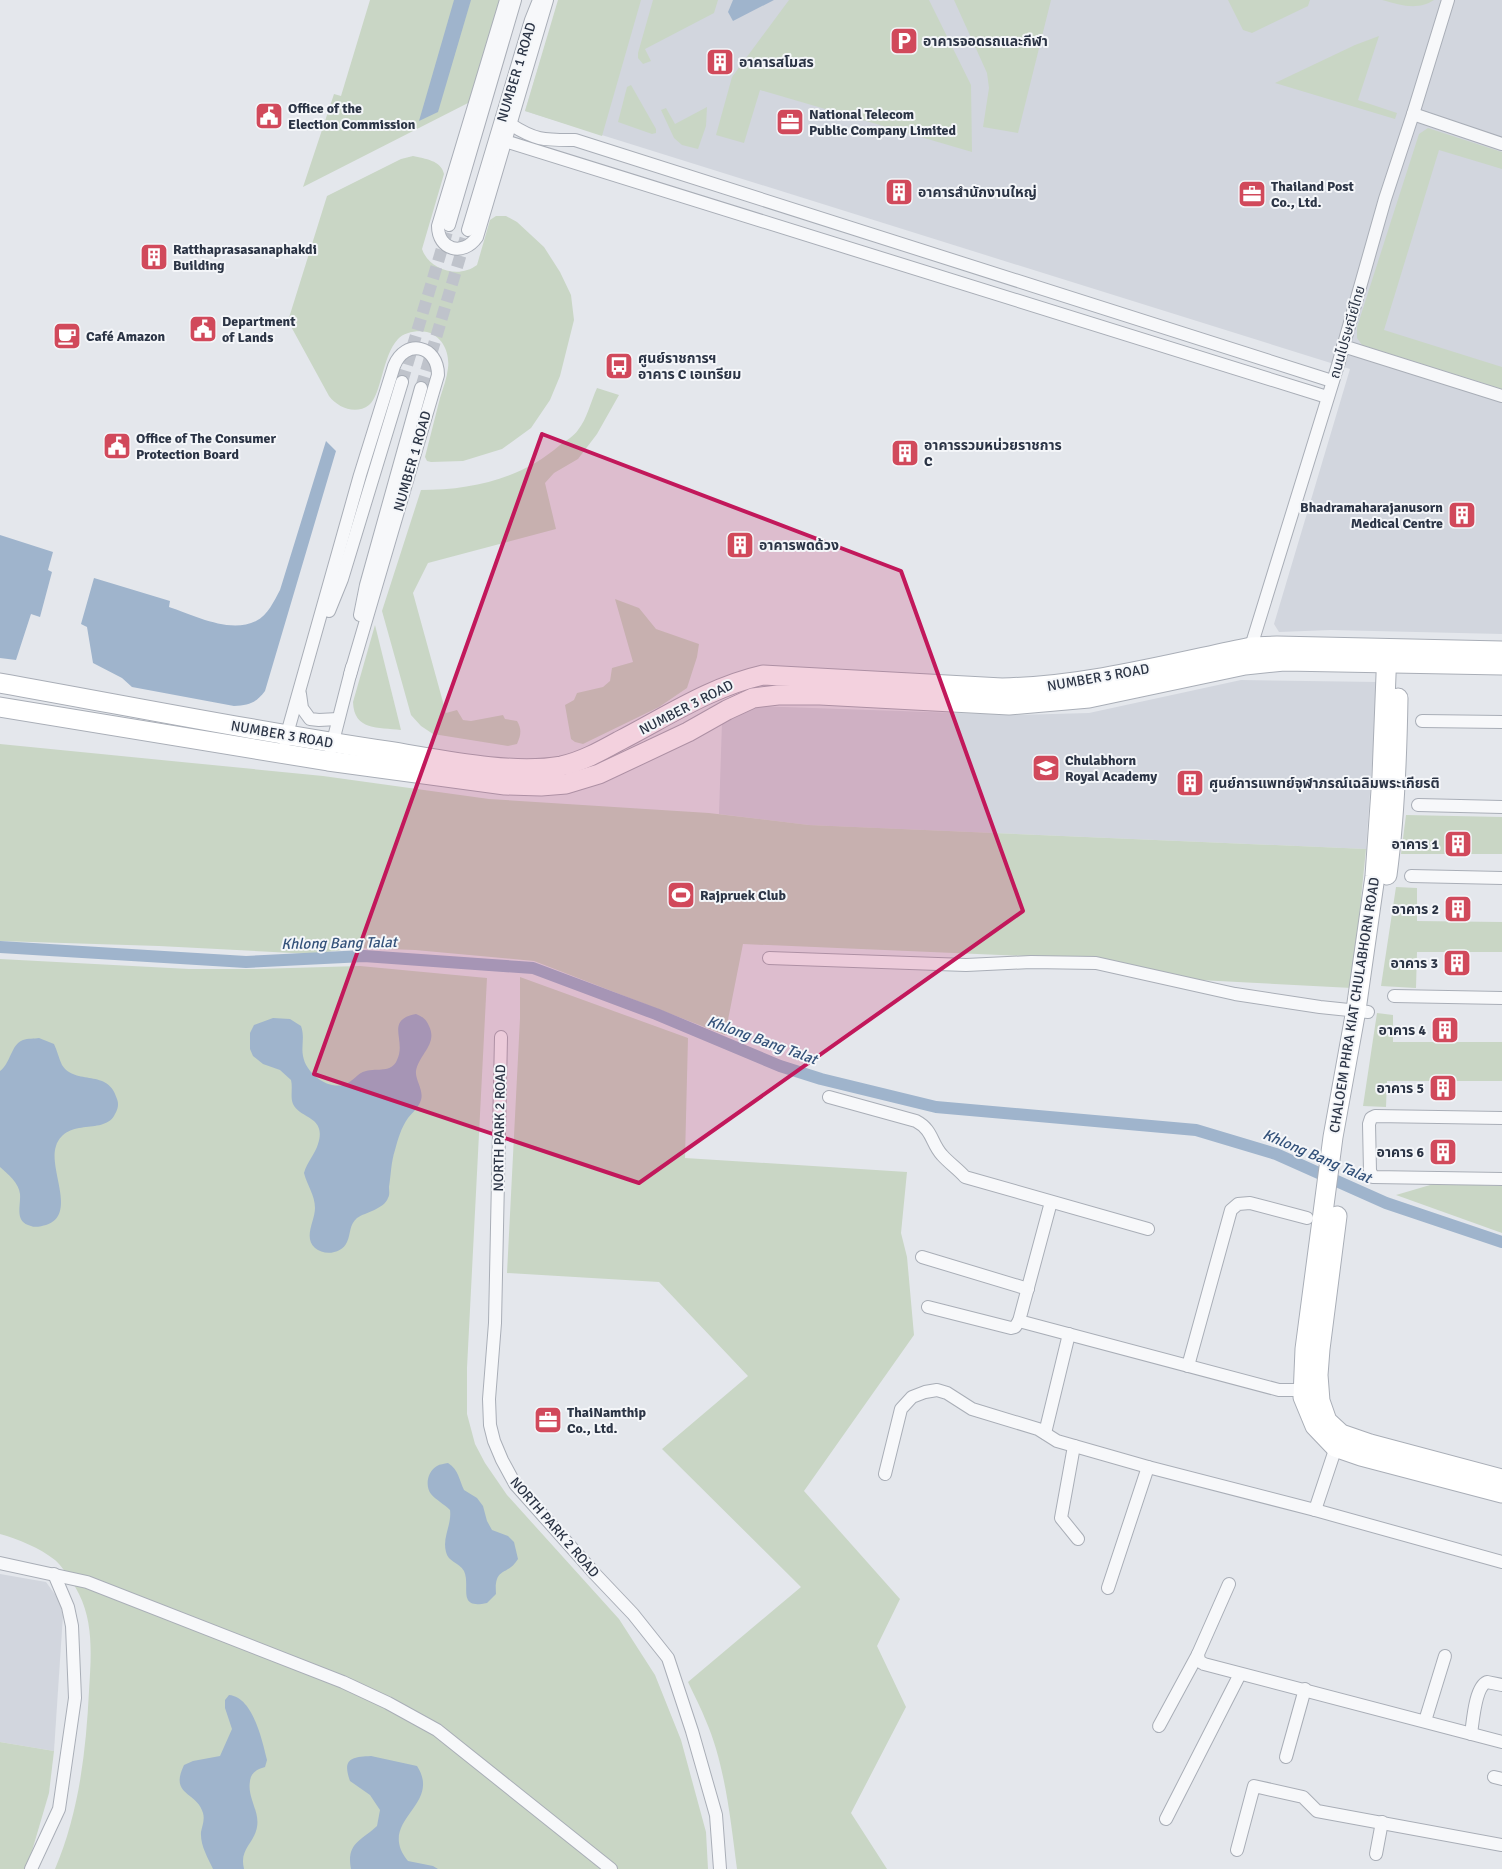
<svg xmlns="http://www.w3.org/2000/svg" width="1502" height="1869" font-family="Signika,'Noto Sans Thai',sans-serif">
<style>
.built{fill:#d2d6de}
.green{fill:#c9d6c5}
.water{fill:#9fb4cc}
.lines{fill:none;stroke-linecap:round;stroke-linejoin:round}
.canal{stroke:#9fb4cc;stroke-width:12}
.street-tunnel{stroke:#bfc3cb;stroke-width:12;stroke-dasharray:12 6;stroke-linecap:butt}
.street-casing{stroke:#a9aeb7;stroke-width:14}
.secondary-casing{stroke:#a9aeb7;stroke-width:21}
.street{stroke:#f7f8fa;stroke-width:12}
.secondary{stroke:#fff;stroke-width:19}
.marked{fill:#c2185b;fill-opacity:0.2;stroke:#c2185b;stroke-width:4;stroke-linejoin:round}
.labels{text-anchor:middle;stroke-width:4;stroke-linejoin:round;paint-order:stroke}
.poi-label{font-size:14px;font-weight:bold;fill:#2b3445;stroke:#f4f6f9;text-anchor:start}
.street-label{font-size:14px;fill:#2b3445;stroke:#f4f6f9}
.water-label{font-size:15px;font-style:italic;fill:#34527a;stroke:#f4f6f9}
</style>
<rect width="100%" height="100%" fill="#e4e7ec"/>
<g class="built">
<polygon points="559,0 1502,0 1502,634 1331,630 1279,632 1274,624 1350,369 525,111"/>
<polygon points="1241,680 1378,682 1366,849 809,825 719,814 722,722 757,706 1015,715 1089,713"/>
<polygon points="0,1574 46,1582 59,1600 63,1615 54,1751 0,1742"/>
</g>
<g class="green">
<polygon points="370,0 501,0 470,102 303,187 334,94 341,96"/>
<polygon points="558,0 641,0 602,136 525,111"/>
<polygon points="653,0 718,0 714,13 645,49 651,61 643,64 638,58 638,53"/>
<polygon points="789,0 929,0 971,85 972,152 760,90 744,143 716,135 732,77"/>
<polygon points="954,0 1051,0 1018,133 983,127 989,88 987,73"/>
<polygon points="1228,0 1310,0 1308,6 1252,33 1243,30"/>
<path d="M1382,0h52c-17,11 -33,5 -52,0z"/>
<polygon points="1379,36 1358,100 1397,113 1395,119 1275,83 1355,45"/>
<polygon points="631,85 656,129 656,133 652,134 618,122 627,87"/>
<polygon points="707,107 706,126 698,149 682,145 674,138 661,110 666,108 675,124"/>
<polygon points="1428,128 1502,152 1502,169 1439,150 1384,330 1502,367 1502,389 1362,345 1357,338 1357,327 1419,134"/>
<path d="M413,156c12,3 28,4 31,18l-22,75c7,21 37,30 55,16l13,-45 6,-4h10l11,6 27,25 16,25 11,23 3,25 -14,56 -10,24 -19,28 -29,21 -39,12 -32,1 -4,-1 -2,-4c5,-20 10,-39 15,-59 3,-10 7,-20 8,-30 2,-16 -6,-32 -21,-36 -9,-2 -23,0 -29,7 -16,17 -16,55 -29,66 -13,10 -31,3 -40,-9l-41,-75 39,-125 74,-37z"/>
<path d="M597,388l22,7 -22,39 -19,25 -24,14 -9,10 11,46 -128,34 -15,30 33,120 11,-3 6,10 8,1 32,-6 2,4 12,2c5,8 4,14 0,23l-9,2 -75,-12 -12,-8 -10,-11 -29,-104 39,-121c50,0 100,-11 139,-45 6,-4 14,-9 18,-15 9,-11 13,-29 19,-42z"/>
<polygon points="615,599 639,608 656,629 699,644 697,657 687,688 659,707 583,744 575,742 571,739 565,705 574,700 577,693 603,687 610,681 612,668 633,662"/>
<path d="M375,625l26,105c-23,-3 -47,1 -48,-28z"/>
<polygon points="0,744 323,776 489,799 709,813 809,825 1366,849 1352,988 1199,980 1097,959 743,944 725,1035 534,961 415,950 357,948 311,954 159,946 0,941"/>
<polygon points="1406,815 1502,817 1502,854 1401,854"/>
<polygon points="1396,887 1417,888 1417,921 1502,922 1502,952 1417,952 1416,988 1381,986"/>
<path d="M0,959l189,10h67l104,-3 127,12 -20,390v46l8,30 10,19 22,32 112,124 36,56 26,65 25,92 2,37h-653c24,-56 31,-118 34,-178 2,-33 5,-67 -10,-97 -4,-9 -17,-28 -24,-34 -15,-12 -37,-21 -55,-26z"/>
<path d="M520,977l168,61 -3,120 222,14 -6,61 6,24 7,78 -110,156 96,108 -23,47 29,61 -55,106 36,56h-150c-6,-46 -12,-105 -31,-148 -5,-13 -12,-26 -18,-39l113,-95 -139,-138 86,-73 -89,-94 -152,-9 13,-255z"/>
<polygon points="1377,1013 1393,1015 1393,1042 1502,1042 1502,1081 1387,1081 1386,1107 1363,1106"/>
<polygon points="1437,1183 1502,1186 1502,1233 1396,1195"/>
<polygon points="0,1742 54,1751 49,1793 32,1851 25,1869 0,1869"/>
</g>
<g class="water">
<polygon points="454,0 471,0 438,112 419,121"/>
<polygon points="733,0 774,0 733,21 728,12"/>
<path d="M326,441l10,10 -71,240c-9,12 -16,14 -31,15l-102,-19 -10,-9 -29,-15 -6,-36 -6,-3 13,-46 76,23 -1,6c25,8 60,27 87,14 12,-6 18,-20 24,-31z"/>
<polygon points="0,535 53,552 48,570 52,572 40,617 31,614 16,660 0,658"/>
<path d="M416,1014c7,3 10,5 13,12 9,18 -10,28 -13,45 -1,9 8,19 5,29 -2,7 -9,13 -13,18 -7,10 -10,21 -13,32 -4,12 -4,25 -6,37 0,3 1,8 -1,11 -4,11 -22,14 -31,20 -8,7 -6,15 -10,24 -5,12 -23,14 -32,6 -12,-11 0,-27 0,-40 0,-13 -8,-23 -11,-35 3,-11 11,-19 14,-29 9,-28 -18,-25 -25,-40 -3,-7 0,-16 -2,-24l-11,-10 -17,-6 -10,-8 -3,-7v-16l4,-8 19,-7 17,1 11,7c4,11 0,20 2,30 3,17 23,33 41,29 9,-3 13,-12 22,-14 11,-3 26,2 31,-11 10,-20 -13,-40 19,-46z"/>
<path d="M39,1038l15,6c3,6 5,15 8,21 13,21 47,3 55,34 2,5 1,10 -2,15 -10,22 -48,2 -59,32 -8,23 22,69 -10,79 -4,1 -11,3 -15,1 -17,-4 -10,-20 -11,-32 -1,-11 -12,-20 -20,-27v-96c11,-8 11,-27 23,-31 5,-2 11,-1 16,-2z"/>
<path d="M448,1463c11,7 11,17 16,27l13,8 6,8 4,15 5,9 16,6 6,6 4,17c-11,18 -24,7 -22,35l-9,9c-31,7 -16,-17 -23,-32 -5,-9 -16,-9 -18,-19 -4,-15 6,-27 4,-42 -6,-6 -14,-10 -19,-16 -6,-8 -4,-22 6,-28 3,-2 7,-2 11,-3z"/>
<path d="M229,1695c24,2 33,45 38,65l-2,7c-7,2 -14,5 -15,14 -3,17 10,30 7,46 -3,17 -18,22 -13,42h-31c-5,-11 -13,-24 -12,-37 1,-6 4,-12 2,-19 -6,-22 -34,-17 -19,-48l9,-4 27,-5 12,-27 -7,-21v-8z"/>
<path d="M371,1756l46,10c26,40 -42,54 -9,95l25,5 5,3h-87c-5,-26 10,-28 26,-43l3,-16 -10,-15 -20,-14c-8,-22 1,-24 21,-25z"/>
</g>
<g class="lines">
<polyline class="canal" points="0,947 246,962 364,956 533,968 656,1014 780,1066 821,1079 936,1107 1196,1130 1276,1154 1386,1203 1502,1242"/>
<g class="street-tunnel">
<polyline points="402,382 449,225"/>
<polyline points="421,388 468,230"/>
</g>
<defs>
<g id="street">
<path d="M506,0l-68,226c0,24 25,31 39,11l70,-237"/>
<polyline points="1413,114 1502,144"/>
<path d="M510,124c26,17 35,16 65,16l757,241"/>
<polyline points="505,141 1327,397"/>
<polyline points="449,225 515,0"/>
<polyline points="468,230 531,20 539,0"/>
<polyline points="1343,346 1502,396"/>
<polyline points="329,611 342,579 402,382"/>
<polyline points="360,615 366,585 421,388"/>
<polyline points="1249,653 1338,365 1385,199 1413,114 1448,0"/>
<polyline points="300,694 302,708 310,719 319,720 338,719"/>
<polyline points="1422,721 1502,722"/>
<path d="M285,741l75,-266 34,-109c11,-28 44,-21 44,9l-88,300"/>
<polyline points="331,749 352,667"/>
<polyline points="1418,805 1502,807"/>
<polyline points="1411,876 1502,878"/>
<polyline points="769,958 966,965 1031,962 1096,963 1235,994 1320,1007 1368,1012"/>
<polyline points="1394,996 1502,998"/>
<polyline points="501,1037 495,1323 489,1399 490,1425 494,1441 502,1460 515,1484 595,1574 633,1614 668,1658 692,1731 716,1815 720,1869"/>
<path d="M829,1097l87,24c17,9 15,22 26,34 7,8 16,14 23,22l183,52"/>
<polyline points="1502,1118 1375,1116 1371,1118 1369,1124 1370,1171 1373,1177 1502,1179"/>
<polyline points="1051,1202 1019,1321 1279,1390 1311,1390"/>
<polyline points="922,1257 1028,1289"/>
<polyline points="928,1307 1011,1328 1015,1327 1019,1321"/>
<polyline points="1188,1366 1231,1210 1238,1204 1250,1203 1307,1218"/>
<polyline points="1045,1433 1069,1334"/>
<polyline points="1074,1446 1061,1518 1078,1539"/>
<polyline points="885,1474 901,1409 912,1397 925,1392 937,1390 947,1393 972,1409 1038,1429 1057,1441 1148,1467 1315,1510 1502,1562"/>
<polyline points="1315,1510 1338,1441"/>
<polyline points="0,1563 87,1582 343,1682 388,1703 437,1730 611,1869"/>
<polyline points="1229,1584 1198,1654 1199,1661 1204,1664 1502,1742"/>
<polyline points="1108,1588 1148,1467"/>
<polyline points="1425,1721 1445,1656"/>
<polyline points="1159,1726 1198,1654"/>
<path d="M1471,1734c2,-13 4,-47 16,-52l15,3"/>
<polyline points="1286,1757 1305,1689"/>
<polyline points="1494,1777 1502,1779"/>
<polyline points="1166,1819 1240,1674"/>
<polyline points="1237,1850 1254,1786 1303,1797 1317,1811 1502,1845"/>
<polyline points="1376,1854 1382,1822"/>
<polyline points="31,1869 59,1809 75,1698 72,1626 68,1607 54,1574"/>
</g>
<g id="secondary">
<polyline points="1387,650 1382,776 1375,876 1356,1010 1333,1137 1305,1349 1303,1397 1315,1426 1335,1447 1361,1456 1502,1493"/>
<path d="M0,683c129,23 258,49 387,68 51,8 123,24 174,15 20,-4 40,-15 58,-25 47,-24 91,-54 144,-66l239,13c85,-2 167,-24 249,-41l26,-1 225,5"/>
<polyline points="0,707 328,761 505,785 541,786 566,784 599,774 688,732 727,710 753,698 778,695 820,695 1009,705 1089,698 1245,665 1284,661 1502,665"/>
<path d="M1387,875c8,-59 10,-118 11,-177"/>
<polyline points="1337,1216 1320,1349 1318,1375 1320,1401 1327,1421 1341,1434 1370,1444 1502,1479"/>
</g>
</defs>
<use href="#street" class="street-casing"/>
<use href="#secondary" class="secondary-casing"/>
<use href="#street" class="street"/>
<use href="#secondary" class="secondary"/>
</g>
<path class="marked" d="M542,434l359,137 122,340 -384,272 -325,-109z"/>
<defs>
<symbol id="parking-square" viewBox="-11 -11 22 22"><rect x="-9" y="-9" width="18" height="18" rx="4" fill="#d1495b" stroke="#f4f6f9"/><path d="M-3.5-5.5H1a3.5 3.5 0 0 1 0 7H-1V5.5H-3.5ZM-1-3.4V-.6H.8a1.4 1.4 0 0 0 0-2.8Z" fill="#fff"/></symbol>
<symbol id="building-square" viewBox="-11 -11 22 22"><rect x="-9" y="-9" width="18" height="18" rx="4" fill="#d1495b" stroke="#f4f6f9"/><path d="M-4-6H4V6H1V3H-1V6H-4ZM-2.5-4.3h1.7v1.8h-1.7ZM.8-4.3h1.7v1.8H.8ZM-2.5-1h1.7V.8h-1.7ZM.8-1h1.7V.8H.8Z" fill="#fff"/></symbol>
<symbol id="civic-square" viewBox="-11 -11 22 22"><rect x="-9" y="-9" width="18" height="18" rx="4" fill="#d1495b" stroke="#f4f6f9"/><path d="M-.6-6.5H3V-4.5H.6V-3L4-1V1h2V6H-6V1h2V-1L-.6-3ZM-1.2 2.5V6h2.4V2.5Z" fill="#fff"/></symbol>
<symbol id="office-square" viewBox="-11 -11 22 22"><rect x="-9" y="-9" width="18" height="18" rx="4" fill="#d1495b" stroke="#f4f6f9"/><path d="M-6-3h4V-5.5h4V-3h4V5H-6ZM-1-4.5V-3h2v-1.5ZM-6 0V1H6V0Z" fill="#fff"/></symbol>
<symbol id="cafe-square" viewBox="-11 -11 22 22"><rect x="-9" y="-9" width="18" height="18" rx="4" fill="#d1495b" stroke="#f4f6f9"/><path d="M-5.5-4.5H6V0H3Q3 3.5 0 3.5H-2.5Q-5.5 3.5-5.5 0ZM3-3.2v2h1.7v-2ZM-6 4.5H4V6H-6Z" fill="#fff"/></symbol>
<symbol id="bus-square" viewBox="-11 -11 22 22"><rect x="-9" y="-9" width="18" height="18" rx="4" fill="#d1495b" stroke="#f4f6f9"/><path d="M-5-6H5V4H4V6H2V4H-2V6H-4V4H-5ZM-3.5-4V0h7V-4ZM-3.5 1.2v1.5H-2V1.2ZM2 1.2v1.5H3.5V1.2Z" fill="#fff"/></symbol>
<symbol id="university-square" viewBox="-11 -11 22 22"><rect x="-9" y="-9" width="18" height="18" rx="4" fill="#d1495b" stroke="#f4f6f9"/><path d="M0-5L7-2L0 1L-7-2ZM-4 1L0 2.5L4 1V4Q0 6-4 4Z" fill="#fff"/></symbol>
<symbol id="stadium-square" viewBox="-11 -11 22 22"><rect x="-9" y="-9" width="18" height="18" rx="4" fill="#d1495b" stroke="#f4f6f9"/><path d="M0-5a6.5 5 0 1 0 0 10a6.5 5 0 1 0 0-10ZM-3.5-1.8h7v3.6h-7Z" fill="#fff"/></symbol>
</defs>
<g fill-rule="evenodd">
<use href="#parking-square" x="888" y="25" width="32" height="32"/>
<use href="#building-square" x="704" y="46" width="32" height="32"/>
<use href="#civic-square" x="253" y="100" width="32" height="32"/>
<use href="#office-square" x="774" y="106" width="32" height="32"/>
<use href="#building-square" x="883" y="176" width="32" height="32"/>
<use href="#office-square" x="1236" y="178" width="32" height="32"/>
<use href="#building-square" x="138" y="241" width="32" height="32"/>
<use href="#civic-square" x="187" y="313" width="32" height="32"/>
<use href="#cafe-square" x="51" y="320" width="32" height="32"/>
<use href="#bus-square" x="603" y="350" width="32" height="32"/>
<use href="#civic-square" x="101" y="430" width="32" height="32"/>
<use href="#building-square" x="889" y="437" width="32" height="32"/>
<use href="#building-square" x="1446" y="499" width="32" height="32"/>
<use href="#building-square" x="724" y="529" width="32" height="32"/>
<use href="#university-square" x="1030" y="752" width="32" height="32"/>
<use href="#building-square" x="1174" y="767" width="32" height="32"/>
<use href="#building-square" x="1442" y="828" width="32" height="32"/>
<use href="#stadium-square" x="665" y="879" width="32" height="32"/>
<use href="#building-square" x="1442" y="893" width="32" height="32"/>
<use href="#building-square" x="1441" y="947" width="32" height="32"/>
<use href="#building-square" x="1429" y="1014" width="32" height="32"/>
<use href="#building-square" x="1427" y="1072" width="32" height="32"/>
<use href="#building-square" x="1427" y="1136" width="32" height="32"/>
<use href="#office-square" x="532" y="1404" width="32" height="32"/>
</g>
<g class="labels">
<g class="poi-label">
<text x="923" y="46">อาคารจอดรถและกีฬา</text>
<text x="739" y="67">อาคารสโมสร</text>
<text x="288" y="113">Office of the<tspan x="288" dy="16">Election Commission</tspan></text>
<text x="809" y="119">National Telecom<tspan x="809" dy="16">Public Company Limited</tspan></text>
<text x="1271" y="191">Thailand Post<tspan x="1271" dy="16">Co., Ltd.</tspan></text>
<text x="918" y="197">อาคารสำนักงานใหญ่</text>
<text x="173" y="254">Ratthaprasasanaphakdi<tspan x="173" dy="16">Building</tspan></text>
<text x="222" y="326">Department<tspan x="222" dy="16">of Lands</tspan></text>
<text x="86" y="341">Café Amazon</text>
<text x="638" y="363">ศูนย์ราชการฯ<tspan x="638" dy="16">อาคาร C เอเทรียม</tspan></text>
<text x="136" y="443">Office of The Consumer<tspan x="136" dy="16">Protection Board</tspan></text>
<text x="924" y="450">อาคารรวมหน่วยราชการ<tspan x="924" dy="16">C</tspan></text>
<text x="1443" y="512" text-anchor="end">Bhadramaharajanusorn<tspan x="1443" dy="16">Medical Centre</tspan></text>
<text x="759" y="550">อาคารพดด้วง</text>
<text x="1065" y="765">Chulabhorn<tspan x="1065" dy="16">Royal Academy</tspan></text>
<text x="1209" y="788">ศูนย์การแพทย์จุฬาภรณ์เฉลิมพระเกียรติ</text>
<text x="1439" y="849" text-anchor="end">อาคาร 1</text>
<text x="700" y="900">Rajpruek Club</text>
<text x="1439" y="914" text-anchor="end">อาคาร 2</text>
<text x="1438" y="968" text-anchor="end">อาคาร 3</text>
<text x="1426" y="1035" text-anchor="end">อาคาร 4</text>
<text x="1424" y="1093" text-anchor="end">อาคาร 5</text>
<text x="1424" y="1157" text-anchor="end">อาคาร 6</text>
<text x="567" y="1417">ThaiNamthip<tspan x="567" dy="16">Co., Ltd.</tspan></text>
</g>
<g class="street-label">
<text transform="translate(516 72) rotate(-73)" y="5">NUMBER 1 ROAD</text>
<text transform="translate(1347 332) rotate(-74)" y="5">ถนนไปรษณีย์ไทย</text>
<text transform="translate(412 461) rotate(-74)" y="5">NUMBER 1 ROAD</text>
<text transform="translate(1098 677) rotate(-10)" y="5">NUMBER 3 ROAD</text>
<text transform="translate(686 707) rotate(-27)" y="5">NUMBER 3 ROAD</text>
<text transform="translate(282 734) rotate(10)" y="5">NUMBER 3 ROAD</text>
<text transform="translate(1354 1005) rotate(-81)" y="5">CHALOEM PHRA KIAT CHULABHORN ROAD</text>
<text transform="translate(499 1128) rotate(-89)" y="5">NORTH PARK 2 ROAD</text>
<text transform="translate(555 1527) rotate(49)" y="5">NORTH PARK 2 ROAD</text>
</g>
<g class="water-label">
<text transform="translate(339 943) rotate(-1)" y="5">Khlong Bang Talat</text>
<text transform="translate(762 1040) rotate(20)" y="5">Khlong Bang Talat</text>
<text transform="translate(1317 1156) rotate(23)" y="5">Khlong Bang Talat</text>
</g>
</g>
</svg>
